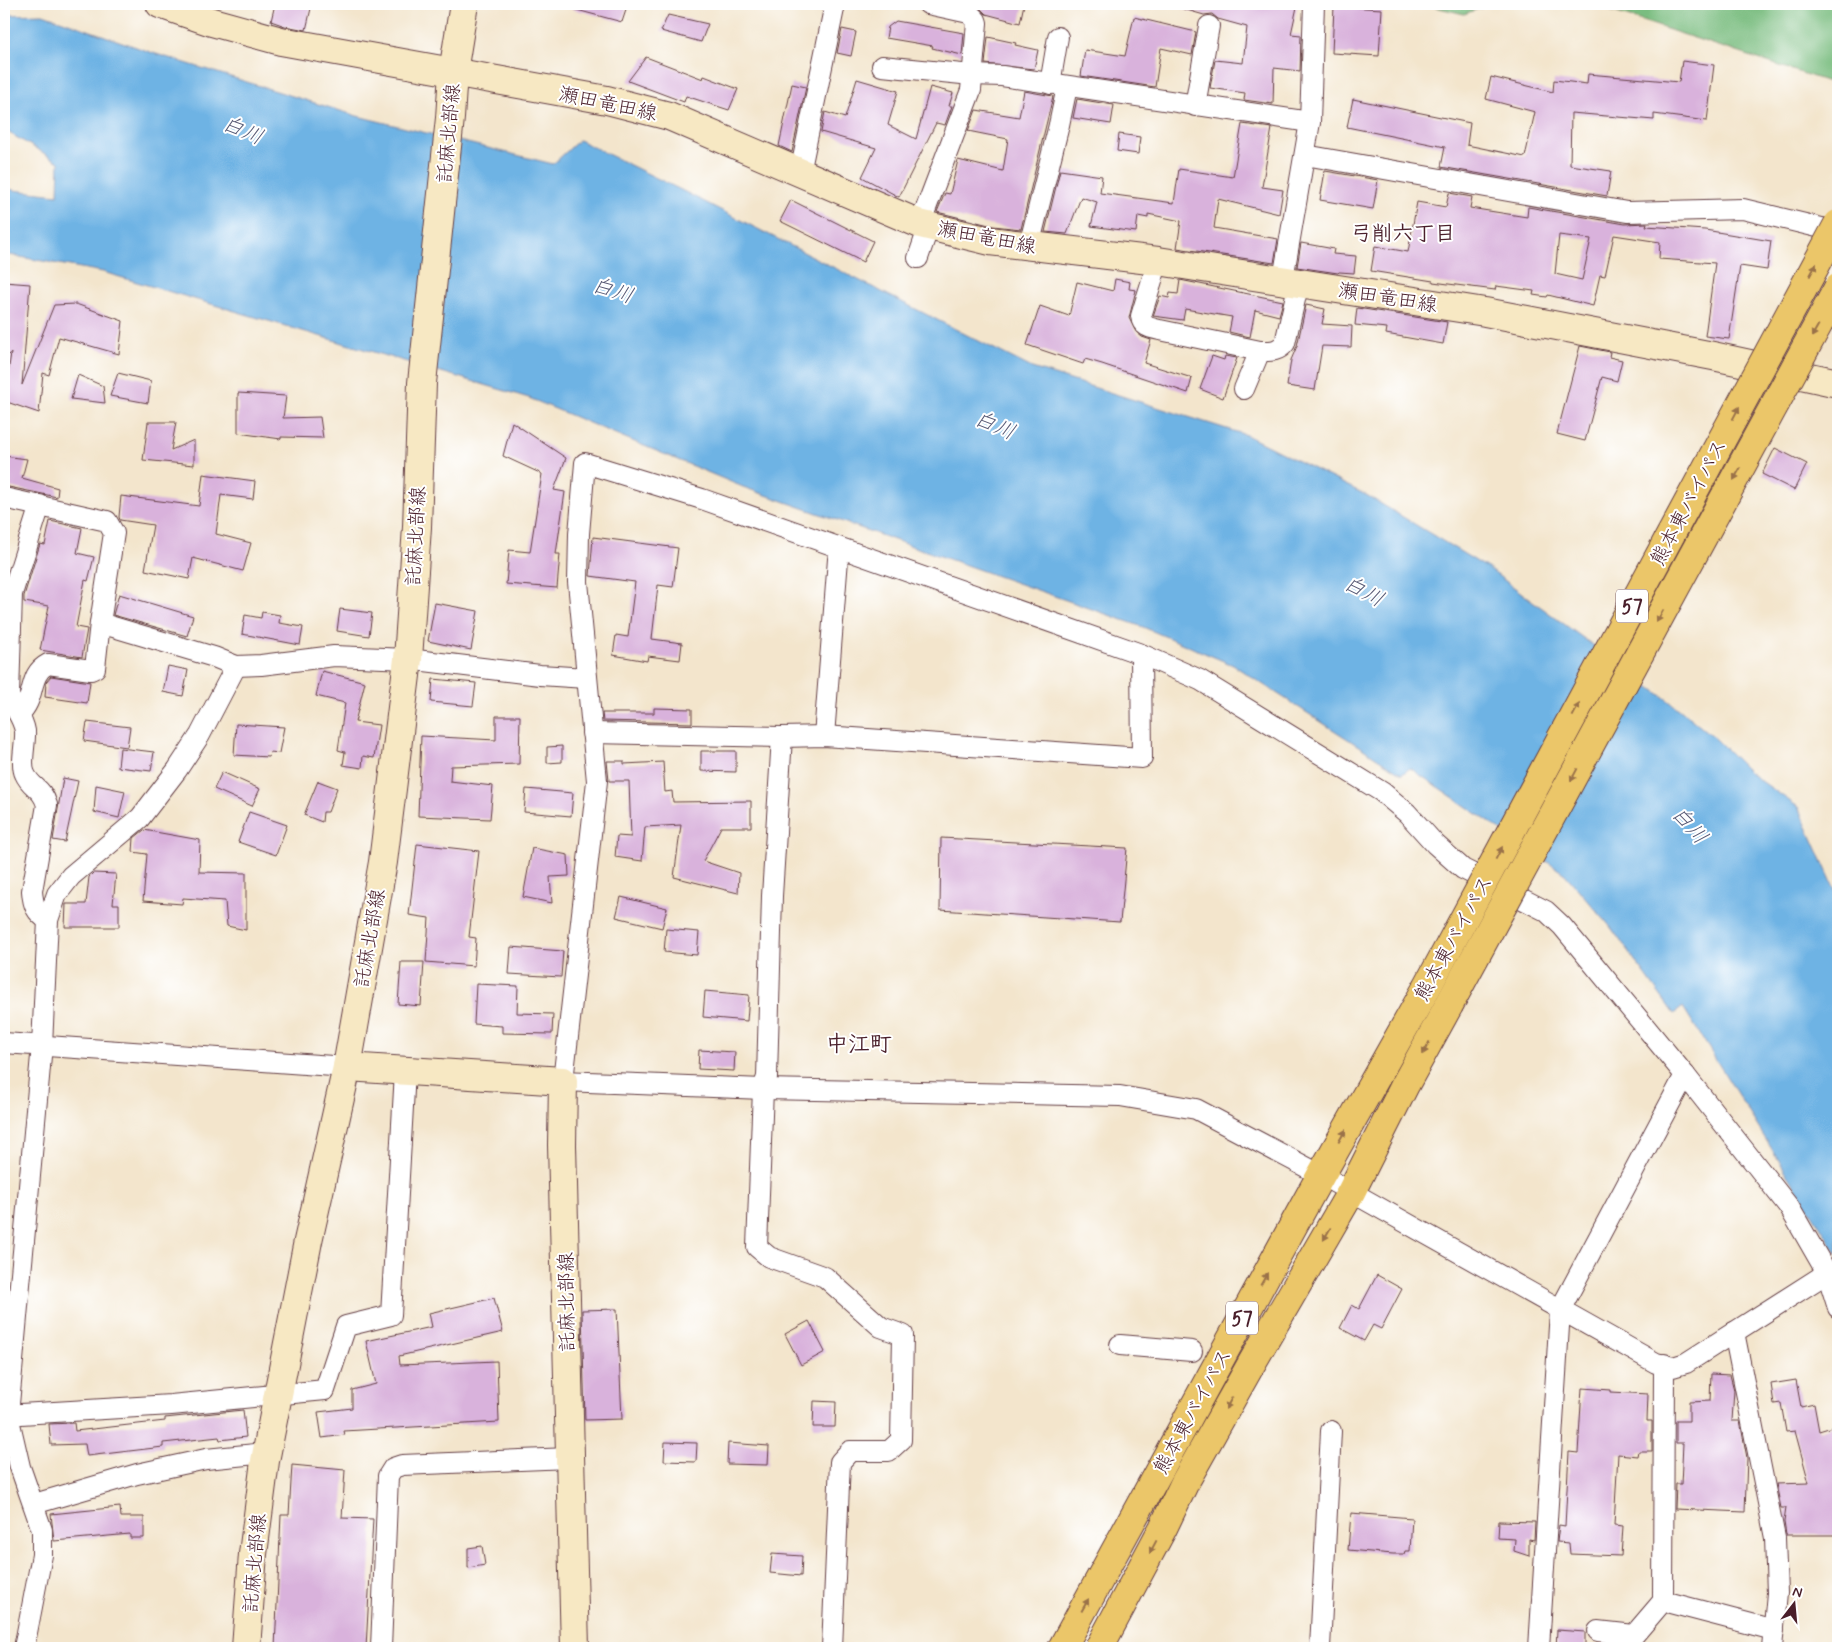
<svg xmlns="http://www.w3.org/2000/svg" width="1842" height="1652" font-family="Mynerve,'Klee One',sans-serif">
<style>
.forest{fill:#7abd80;stroke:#626e56}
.water{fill:#6eb3e4;stroke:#5c6988}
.building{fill:#d9b2dc;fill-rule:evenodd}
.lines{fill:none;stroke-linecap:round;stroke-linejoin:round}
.street-casing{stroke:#633d43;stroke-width:22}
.secondary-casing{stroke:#633d43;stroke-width:30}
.highway-casing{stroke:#633d43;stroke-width:30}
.street{stroke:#fff;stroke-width:20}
.secondary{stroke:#f7e8c3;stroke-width:28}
.highway{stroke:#ebc669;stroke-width:28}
.highway-bridge-casing{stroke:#633d43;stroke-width:30;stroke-linecap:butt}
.highway-bridge{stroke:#ebc669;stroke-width:28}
.oneway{fill:#9a724a}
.labels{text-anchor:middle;stroke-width:4;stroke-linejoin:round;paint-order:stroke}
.shield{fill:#fff;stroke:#80626b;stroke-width:1}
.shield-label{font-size:19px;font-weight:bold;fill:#4a1f2b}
.street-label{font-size:20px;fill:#4a1f2b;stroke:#fff}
.water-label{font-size:21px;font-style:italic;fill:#585a75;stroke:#fff}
.neighbourhood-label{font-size:21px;font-weight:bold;fill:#4a1f2b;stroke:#fff}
.quarter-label{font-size:22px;font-weight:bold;fill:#4a1f2b;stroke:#fff}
</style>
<rect width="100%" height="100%" fill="#fff"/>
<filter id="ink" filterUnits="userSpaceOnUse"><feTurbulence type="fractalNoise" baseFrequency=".02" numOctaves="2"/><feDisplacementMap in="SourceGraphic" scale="10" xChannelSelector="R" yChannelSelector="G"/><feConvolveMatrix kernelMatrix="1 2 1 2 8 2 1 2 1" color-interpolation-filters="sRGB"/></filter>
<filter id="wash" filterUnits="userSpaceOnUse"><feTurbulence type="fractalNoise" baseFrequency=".0096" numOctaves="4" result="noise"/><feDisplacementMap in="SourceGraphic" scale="20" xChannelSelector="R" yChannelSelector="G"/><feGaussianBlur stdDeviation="1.12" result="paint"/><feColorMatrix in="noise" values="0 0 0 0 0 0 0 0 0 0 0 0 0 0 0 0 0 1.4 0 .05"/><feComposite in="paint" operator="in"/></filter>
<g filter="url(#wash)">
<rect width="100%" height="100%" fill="#f3e5cc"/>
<g class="forest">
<polygon points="1423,4 1492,4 1464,14"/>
<polygon points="1590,4 1838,4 1838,83 1835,84"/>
</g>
<polygon class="water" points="43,14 153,53 357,116 553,164 579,140 681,190 1032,368 1246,435 1368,496 1489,569 1669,701 1717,740 1750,773 1798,807 1838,896 1838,1255 1683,1007 1674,1014 1609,925 1565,874 1410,768 1402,774 1233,665 1143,627 743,487 529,398 103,272 4,254 4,187 13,190 58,195 59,162 4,130 4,15"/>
<g id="blocks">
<g class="building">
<polygon points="275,4 312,4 306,30 285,26 271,21"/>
<polygon points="574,4 628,4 622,22 573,9"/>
<polygon points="976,4 1024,4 1020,23 986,14"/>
<polygon points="1180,4 1282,4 1297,7 1291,34 1301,35 1300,71 1274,68 1273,104 1244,100 1245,93 1210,88 1215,60 1243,63 1247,27 1218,19 1212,14 1204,15 1180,8"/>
<polygon points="1334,6 1382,9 1379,56 1332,53"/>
<polygon points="668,15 708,24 701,42 661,31"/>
<polygon points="1134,17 1196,32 1192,55 1161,48 1155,87 1081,76 1085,50 1125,56"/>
<polygon points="896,21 964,33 962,55 932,48 933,46 886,38 888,27"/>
<polygon points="842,29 856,32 851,56 837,53"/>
<polygon points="988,37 1016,43 1015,45 1038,50 1034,69 985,64"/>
<polygon points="646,57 703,79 704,76 738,89 729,110 686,96 684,102 628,81"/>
<polygon points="1682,61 1714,65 1707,121 1654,114 1654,120 1571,113 1570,165 1611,171 1607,196 1441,167 1445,147 1347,127 1353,99 1470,123 1467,145 1525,157 1535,112 1486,99 1491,77 1553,92 1554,80 1587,84 1588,74 1679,82"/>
<polygon points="857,79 898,91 888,125 916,139 930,87 953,93 949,106 952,106 945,125 936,123 899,197 862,177 876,148 821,132 825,112 845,118"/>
<polygon points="792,84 806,87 792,152 779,146"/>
<polygon points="1024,91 1053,96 1021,229 993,226 937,212 945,193 950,194 958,160 1003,171 1008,139 968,131 976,110 1019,117"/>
<polygon points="1077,99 1114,105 1111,124 1073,118"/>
<polygon points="1242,124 1272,128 1262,187 1283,190 1279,214 1218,199 1214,228 1278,239 1274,263 1177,248 1181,221 1148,214 1148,218 1138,216 1136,232 1091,226 1097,202 1081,197 1067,234 1045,232 1060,170 1102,176 1100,193 1174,203 1179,169 1233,177"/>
<polygon points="1119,134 1140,137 1138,154 1117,151"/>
<polygon points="1325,171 1378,180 1373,209 1320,200"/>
<path d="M1449,193l23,4 -2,11 57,9 1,-10 97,17 22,-1 -1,3 59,4 66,11 -4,29 -27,-4 -11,73 -24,-3 10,-73 -56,-4 1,-17 -46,-7 -9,41 -5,-1 -7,31 -45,-11 -1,2 -14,-2 1,-4 -38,-5 -1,4 -62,-8v-1l-62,-10 4,-25 33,6 9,-50 29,5zM1559,235l32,4 -9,41 -27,-6z"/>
<polygon points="791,200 873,241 863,262 780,221"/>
<polygon points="1301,243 1334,249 1333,254 1356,256 1354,273 1339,272 1338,273 1297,267"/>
<polygon points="1115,279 1130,282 1129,289 1136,290 1129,318 1136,332 1142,337 1151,340 1144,363 1192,378 1188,393 1102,364 1085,359 1083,364 1027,345 1040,306 1069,316 1077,282 1113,291"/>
<polygon points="1180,280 1283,301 1279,316 1255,310 1250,337 1229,332 1232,317 1185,309 1183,320 1153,316 1160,296 1169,298 1170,293 1178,294"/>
<polygon points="4,282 30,284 22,385 54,305 76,304 123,321 119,354 59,337 49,375 43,373 39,413 4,401 11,353 4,357"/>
<polygon points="1306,305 1325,309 1322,324 1352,326 1351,347 1322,346 1315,390 1287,386 1291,360 1297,346"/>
<polygon points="1357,308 1447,322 1443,344 1386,334 1387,328 1355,325"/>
<polygon points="1580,346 1610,352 1609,357 1622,360 1617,381 1602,377 1585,441 1557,434"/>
<polygon points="1212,356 1224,360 1225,356 1237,358 1223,398 1200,389"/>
<polygon points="118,373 151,381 148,403 110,396"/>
<polygon points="78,375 103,386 105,403 71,399"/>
<polygon points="238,393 286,396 283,418 320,417 323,438 281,437 281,439 238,433"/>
<polygon points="148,422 176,422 171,450 194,440 194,465 143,460"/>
<polygon points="512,422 566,458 554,490 565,492 556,554 560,554 557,588 506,584 509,550 530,552 542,474 503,456"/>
<polygon points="1775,448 1807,464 1794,490 1762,474"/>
<polygon points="4,456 27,459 22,478 58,488 57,497 4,486"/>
<polygon points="203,474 255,481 253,499 221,495 216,534 251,543 243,571 193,558 189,579 145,570 153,525 120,520 119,517 121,496 199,506"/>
<polygon points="50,521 82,528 77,553 94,557 88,581 85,580 76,627 87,629 82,657 40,650 49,606 24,602 24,596 40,544 45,545"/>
<polygon points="593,537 678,548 673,587 658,585 652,639 682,643 680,660 648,656 647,661 613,655 616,635 628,637 635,582 590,576"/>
<polygon points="119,594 193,616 187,636 113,615"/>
<polygon points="435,603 478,611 471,650 428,641"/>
<polygon points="340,609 372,613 369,636 337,631"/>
<polygon points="262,612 280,615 279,623 303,627 300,645 242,634 245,615 261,618"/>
<polygon points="168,666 188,670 183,696 163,692"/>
<polygon points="322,671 365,682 355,722 379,725 374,758 363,756 362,768 343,765 345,752 338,750 345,703 316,696"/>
<polygon points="51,676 90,682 87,703 45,697 46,682"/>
<polygon points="433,679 476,683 473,706 431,702"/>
<polygon points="654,708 692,709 692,723 603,721 602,713 654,713"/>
<polygon points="496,716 520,716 519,764 451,766 450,781 493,786 490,819 418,816 421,736 496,740"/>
<polygon points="87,722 130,727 127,747 84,741"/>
<polygon points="236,724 284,727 279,753 270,752 269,757 234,755"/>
<polygon points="562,746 562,762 547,763 547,747"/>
<polygon points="120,748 154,752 151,771 118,767"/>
<polygon points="701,751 736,751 736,772 701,771"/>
<polygon points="607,761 624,761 624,764 663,762 665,792 672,791 673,802 751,801 751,827 721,827 703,861 739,873 738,893 674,877 681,825 645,827 642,861 615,857 617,836 631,837 629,781 609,781"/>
<polygon points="222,772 260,789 252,806 214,789"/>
<polygon points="63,778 78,781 65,842 53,840"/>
<polygon points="318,781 337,788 328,812 323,812 322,822 304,815"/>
<polygon points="96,785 125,791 119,818 94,812"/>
<polygon points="526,789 573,793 571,816 524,812"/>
<polygon points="249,812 287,825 276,855 238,842"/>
<polygon points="144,830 200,840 199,872 246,873 246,930 227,926 225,901 183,898 182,904 143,901 147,854 133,852 134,838"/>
<polygon points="941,838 1127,848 1120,922 940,910"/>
<polygon points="417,844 479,851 469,937 476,938 474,966 426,962 429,918 409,915"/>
<polygon points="532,848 568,855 569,876 550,877 552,903 523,897"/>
<polygon points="93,873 116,874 113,904 119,904 119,927 65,927 66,904 86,904 89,877"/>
<polygon points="621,897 667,908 662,928 616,917"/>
<polygon points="666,929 699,932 697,955 664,952"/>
<polygon points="511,947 563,951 561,977 509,974"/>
<polygon points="401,962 424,962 421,1006 398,1004"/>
<polygon points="476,984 518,986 517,1013 553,1014 552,1034 502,1033 502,1026 474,1024"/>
<polygon points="705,991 749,995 747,1021 703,1017"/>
<polygon points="699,1050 735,1052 734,1071 698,1069"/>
<polygon points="1377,1275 1402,1289 1381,1329 1373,1325 1364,1341 1340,1328 1352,1305 1359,1309"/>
<polygon points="494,1298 503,1332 399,1356 400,1365 497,1361 499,1422 344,1431 345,1435 322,1438 318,1412 352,1408 352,1390 376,1384 366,1341 432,1327 429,1313"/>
<polygon points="617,1309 622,1419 585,1420 582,1310"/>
<polygon points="809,1321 825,1352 801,1365 785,1334"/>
<polygon points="1711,1374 1730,1375 1734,1390 1732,1421 1740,1421 1747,1458 1745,1512 1675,1509 1676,1484 1681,1484 1683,1443 1676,1443 1676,1421 1689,1421 1689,1402 1710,1401"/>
<polygon points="1796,1380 1801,1407 1814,1404 1819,1431 1835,1426 1838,1442 1838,1535 1786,1535 1784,1522 1786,1508 1781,1508 1776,1484 1809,1483 1795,1431 1786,1432 1781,1403 1774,1404 1771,1384"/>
<polygon points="1582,1388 1611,1390 1611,1392 1648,1394 1647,1421 1652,1421 1652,1451 1639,1451 1638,1456 1618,1454 1614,1525 1623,1526 1621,1556 1570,1554 1569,1543 1557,1542 1559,1525 1565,1526 1569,1452 1578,1453"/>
<polygon points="814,1401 836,1402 835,1427 813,1427"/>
<polygon points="243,1410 246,1437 220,1440 219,1437 163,1443 163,1447 87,1456 85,1444 51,1445 49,1424 74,1423 75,1431 165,1421 165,1418"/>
<polygon points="665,1442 697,1443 696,1462 664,1461"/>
<polygon points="728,1443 769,1446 768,1465 727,1464"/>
<polygon points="292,1465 345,1470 342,1518 373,1519 366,1648 275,1648 281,1515 289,1515"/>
<polygon points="120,1507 121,1517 144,1517 144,1538 130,1538 130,1534 54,1541 51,1514"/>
<polygon points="1351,1513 1412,1518 1410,1551 1405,1551 1404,1554 1393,1554 1348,1550"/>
<polygon points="1499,1521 1535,1522 1534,1540 1529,1539 1529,1556 1514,1551 1515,1539 1498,1538"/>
<polygon points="482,1546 485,1565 468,1568 468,1548"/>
<polygon points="772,1554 802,1556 801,1576 770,1573"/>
<polygon points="1557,1630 1585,1632 1585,1648 1556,1648"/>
</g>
</g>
</g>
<g filter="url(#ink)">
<use href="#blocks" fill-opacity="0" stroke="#633d43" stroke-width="1"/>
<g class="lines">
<defs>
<g id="street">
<polyline points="882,66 972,75 1002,76 1310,122"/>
<polyline points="1050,84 1058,37"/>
<polyline points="1195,106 1209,26"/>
<polyline points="1305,155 1627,212 1743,209 1838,232"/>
<polyline points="800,173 835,4"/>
<polyline points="920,224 971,90 977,23 976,20 969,13 928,4"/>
<polyline points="1029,246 1059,125 1067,87"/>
<polyline points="918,258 929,226"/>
<path d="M1158,261l-17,55c1,11 9,12 19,14l100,21c10,0 18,1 25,-8l14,-61"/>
<polyline points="1283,279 1310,122 1314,4"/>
<polyline points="1244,389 1260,351"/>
<polyline points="4,498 107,521 114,533 100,623 214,657 236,666 261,665 334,656 408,659 540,675 586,678"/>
<path d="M40,505l-28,89 -3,102c5,12 14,22 16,35 1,12 -5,33 0,43 6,14 17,13 22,31l-15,86c1,14 4,22 16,29"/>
<polyline points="1141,654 702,499 585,463 579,534 578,582 597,781 563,1081 763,1089 1120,1096 1196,1109 1321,1175 1656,1363 1673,1367 1686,1363 1827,1273"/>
<path d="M19,714c18,-16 8,-39 29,-50l43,6 4,-2 5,-45"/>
<polyline points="592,733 782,737 824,736 1142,758 1141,654 1200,680 1382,792 1407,813 1435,844 1463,869 1546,911 1562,926 1685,1075 1789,1207 1827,1273 1838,1308"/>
<polyline points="824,736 838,559"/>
<polyline points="782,737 772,896 767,1077 763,1089 757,1247 769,1257 825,1277 881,1327 903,1335 901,1440 889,1451 850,1451 840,1462 832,1648"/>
<polyline points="4,1043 347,1067"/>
<polyline points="1734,1332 1775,1538 1777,1593 1772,1648"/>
<polyline points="1120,1345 1192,1351"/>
<polyline points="1664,1364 1663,1601 1774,1630"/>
<polyline points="4,1415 171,1405 325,1390 346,1326 391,1315 405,1072"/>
<polyline points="34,1504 137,1474 206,1459 266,1453"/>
<polyline points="1598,1631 1634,1635 1663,1601"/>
<polyline points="24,1648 42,1555 42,1530 20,1467 8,1415 42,1045 48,920 57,894 71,876 140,818 177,770 200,735 236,666"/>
<polyline points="381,1648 388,1476 393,1468 402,1465 569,1458"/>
<polyline points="1320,1648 1331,1431"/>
<polyline points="1539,1648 1560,1310 1685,1075"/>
</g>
<g id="secondary">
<polyline points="160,4 212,22 281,41 607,100 669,116 920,224 990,241 1158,261 1485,312 1713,356 1838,383"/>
<polyline points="347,1067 563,1081 562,1145 575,1648"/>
<polyline points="246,1648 253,1554 265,1461 308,1241 347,1067 383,862 408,659 417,527 422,383 450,118 453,72 464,4"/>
</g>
<g id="highway">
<polyline points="1062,1648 1321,1175 1426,989"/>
<polyline points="1099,1648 1163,1528 1185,1482 1253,1361 1351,1192 1405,1085 1449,1005"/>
</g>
</defs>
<use href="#street" class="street-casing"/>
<use href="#secondary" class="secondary-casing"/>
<use href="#highway" class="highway-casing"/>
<use href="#street" class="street"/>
<use href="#secondary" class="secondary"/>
<use href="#highway" class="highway"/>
<defs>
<g id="highway-bridge">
<polyline points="1426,989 1838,224"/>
<polyline points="1449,1005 1838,288"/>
</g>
</defs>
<use href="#highway-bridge" class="highway-bridge-casing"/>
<use href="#highway-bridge" class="highway-bridge"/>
</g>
<defs><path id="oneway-solid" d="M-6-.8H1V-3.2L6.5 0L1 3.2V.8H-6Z" transform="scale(1.25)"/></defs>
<g class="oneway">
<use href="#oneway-solid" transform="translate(1813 270) rotate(-62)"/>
<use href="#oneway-solid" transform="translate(1815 331) rotate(119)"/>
<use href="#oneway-solid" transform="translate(1736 413) rotate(-62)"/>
<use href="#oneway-solid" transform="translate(1737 474) rotate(119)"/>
<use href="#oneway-solid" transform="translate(1660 616) rotate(119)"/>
<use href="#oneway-solid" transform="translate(1576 710) rotate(-62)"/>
<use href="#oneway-solid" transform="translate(1574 775) rotate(118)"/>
<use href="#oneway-solid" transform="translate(1499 853) rotate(-62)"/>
<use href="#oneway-solid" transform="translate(1426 1048) rotate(118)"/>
<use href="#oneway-solid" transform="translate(1342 1136) rotate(-61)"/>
<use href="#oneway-solid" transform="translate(1327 1234) rotate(120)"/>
<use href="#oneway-solid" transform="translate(1264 1279) rotate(-61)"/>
<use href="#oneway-solid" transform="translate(1229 1403) rotate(119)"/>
<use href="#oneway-solid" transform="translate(1153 1547) rotate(118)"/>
<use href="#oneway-solid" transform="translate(1085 1605) rotate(-61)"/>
</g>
</g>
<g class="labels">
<g class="shield">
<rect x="1616" y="589.5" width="32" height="33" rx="4"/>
<rect x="1226" y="1301.5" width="32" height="33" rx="4"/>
</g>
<g class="shield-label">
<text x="1632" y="613">57</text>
<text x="1242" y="1325">57</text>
</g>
<g class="street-label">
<text transform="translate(608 103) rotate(12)" y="7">瀬田竜田線</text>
<text transform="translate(448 133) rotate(-85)" y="7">託麻北部線</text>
<text transform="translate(987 237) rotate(11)" y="7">瀬田竜田線</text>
<text transform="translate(1388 297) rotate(9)" y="7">瀬田竜田線</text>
<text transform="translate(1688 502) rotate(-62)" y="7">熊本東バイパス</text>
<text transform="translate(415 536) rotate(-87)" y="7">託麻北部線</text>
<text transform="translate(369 938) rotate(-80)" y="7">託麻北部線</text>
<text transform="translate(1453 938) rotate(-61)" y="7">熊本東バイパス</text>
<text transform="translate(566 1302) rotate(-91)" y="7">託麻北部線</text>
<text transform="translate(1192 1411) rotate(-61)" y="7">熊本東バイパス</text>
<text transform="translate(254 1563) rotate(-85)" y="7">託麻北部線</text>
</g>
<g class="water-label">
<text transform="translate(243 130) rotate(23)" y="7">白川</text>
<text transform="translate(613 290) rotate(18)" y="7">白川</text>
<text transform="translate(995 425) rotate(23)" y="7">白川</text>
<text transform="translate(1364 591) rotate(28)" y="7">白川</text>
<text transform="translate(1690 825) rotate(48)" y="7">白川</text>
</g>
<g class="neighbourhood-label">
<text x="1403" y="240">弓削六丁目</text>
</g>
<g class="quarter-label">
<text x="859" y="1051">中江町</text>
</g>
</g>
<rect width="1842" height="1652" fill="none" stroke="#fff" stroke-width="20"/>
<g transform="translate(1794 1604) rotate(16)" stroke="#ffffff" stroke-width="4" paint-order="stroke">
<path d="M0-4L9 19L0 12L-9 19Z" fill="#4a1f2b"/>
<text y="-8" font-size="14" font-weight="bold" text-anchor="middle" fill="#4a1f2b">N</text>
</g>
</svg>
